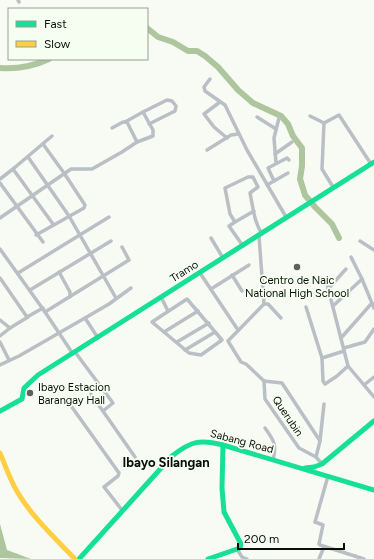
<svg xmlns="http://www.w3.org/2000/svg" width="374" height="559" font-family="Figtree,sans-serif">
<style>
.water{fill:#adc69e}
.lines{fill:none;stroke-linecap:round;stroke-linejoin:round}
.river{stroke:#adc69e;stroke-width:6}
.street{stroke:#b9bfc4;stroke-width:3.5}
.fast{stroke:#16e098;stroke-width:5}
.slow{stroke:#ffcf43;stroke-width:5}
.poi-dot{fill:#5c6259;stroke:#f6fef1;stroke-width:1.5}
.labels{text-anchor:middle;stroke-width:3.5;stroke-linejoin:round;paint-order:stroke}
.street-label{font-size:11px;fill:#090f06;stroke:#f6fef1}
.poi-label{font-size:11px;fill:#090f06;stroke:#f6fef1}
.quarter-label{font-size:13px;font-weight:bold;fill:#090f06;stroke:#f6fef1}
</style>
<rect width="100%" height="100%" fill="#f7fbf4"/>
<polygon class="water" points="0,524 7,550 31,559 0,558"/>
<g class="lines">
<g class="river">
<polyline points="147,28 158,37 173,42 188,51 197,51 205,56 218,67 238,90 253,103 281,116 288,124 293,136 302,148 302,166 300,179 305,195 315,207 332,224 339,238"/>
<path d="M0,68c16,1 34,-2 49,-9"/>
</g>
<g class="street">
<polyline points="18,0 19,2"/>
<polyline points="210,79 204,87 205,91 225,105 247,150 286,217"/>
<polyline points="220,102 204,114 214,127 227,138"/>
<polyline points="310,116 324,123 322,169 333,187"/>
<polyline points="257,117 276,129"/>
<polyline points="125,122 143,112"/>
<polyline points="324,123 339,115 371,164"/>
<polyline points="112,128 123,122 127,122 137,142"/>
<polyline points="207,150 231,135 238,134"/>
<polyline points="275,154 292,142"/>
<polyline points="28,157 69,216 116,298"/>
<polyline points="276,163 274,138 279,118"/>
<polyline points="13,169 52,136"/>
<polyline points="0,179 13,169 53,224"/>
<polyline points="274,181 268,168 287,158 289,160"/>
<polyline points="0,183 43,242"/>
<polyline points="267,185 288,173"/>
<path d="M254,211l-19,11 -5,-8 -5,-26 23,-11h5l5,10 -8,6c3,14 4,29 12,41"/>
<polyline points="0,218 71,169 92,169 122,152 137,142 153,136 153,130 143,112 167,100 172,101 176,106 175,111 149,124"/>
<polyline points="235,222 229,226 243,246"/>
<polyline points="36,235 84,208 85,205 64,173 43,144"/>
<polyline points="259,236 264,304 228,341 241,362 246,364 264,381 265,399 299,448 316,457"/>
<polyline points="211,238 223,258"/>
<polyline points="360,241 374,250"/>
<polyline points="0,249 45,312 73,354"/>
<polyline points="351,257 362,279"/>
<polyline points="59,272 70,292 70,297"/>
<polyline points="18,273 109,217"/>
<polyline points="200,273 238,330"/>
<polyline points="232,275 242,291"/>
<polyline points="0,278 27,317 43,308"/>
<polyline points="321,278 327,284 348,366 374,397"/>
<polyline points="211,289 249,265"/>
<polyline points="328,289 346,269"/>
<polyline points="30,290 111,241"/>
<polyline points="161,297 168,311"/>
<polygon points="187,299 222,340 201,355 189,353 152,322"/>
<polyline points="264,304 268,304 281,318"/>
<polyline points="333,306 362,279 374,308"/>
<polyline points="306,307 322,358 344,351"/>
<polyline points="45,312 129,260 122,247"/>
<polyline points="85,318 98,338"/>
<polyline points="0,320 10,328 28,317"/>
<polyline points="164,332 198,311"/>
<polyline points="0,336 10,328"/>
<polyline points="341,338 372,303"/>
<polyline points="0,342 9,360"/>
<polyline points="177,342 209,323"/>
<polyline points="344,348 365,342 374,329"/>
<polyline points="185,350 215,332"/>
<polyline points="75,352 113,403 103,411"/>
<polyline points="322,358 323,381 325,384 337,376 348,366"/>
<polyline points="0,365 19,356 85,318 109,304 131,288"/>
<polyline points="264,381 282,383 320,441"/>
<polyline points="364,385 374,377"/>
<polyline points="91,394 135,457"/>
<polyline points="69,403 119,473 118,476 104,487 122,510"/>
<path d="M265,428c9,13 12,16 8,32"/>
<polyline points="322,464 316,457 320,441 324,404"/>
<polyline points="328,476 315,522 323,525 319,544 320,545 364,559"/>
<polyline points="237,549 242,557 247,559"/>
<polyline points="319,559 324,547"/>
</g>
<g class="fast">
<polyline points="0,411 22,399 24,388 38,375 374,162"/>
<polyline points="305,468 314,467 322,464 374,421"/>
<path d="M79,559l93,-103c19,-15 28,-17 51,-11l151,45"/>
<polyline points="208,559 240,548 241,544 224,512 222,488 223,445"/>
</g>
<path class="slow" d="M0,453c6,14 10,27 18,40 15,25 37,45 57,66"/>
</g>
<g class="poi-dot">
<circle cx="297" cy="267" r="4"/>
<circle cx="30" cy="393" r="4"/>
</g>
<g class="labels">
<g class="street-label">
<text transform="translate(184 271) rotate(-32)" y="4">Tramo</text>
<text transform="translate(288 416) rotate(56)" y="4">Querubin</text>
<text transform="translate(242 441) rotate(15)" y="4">Sabang Road</text>
</g>
<g class="poi-label">
<text x="297" y="284">Centro de Naic<tspan x="297" dy="13">National High School</tspan></text>
<text x="38" y="391" text-anchor="start">Ibayo Estacion<tspan x="38" dy="13">Barangay Hall</tspan></text>
</g>
<g class="quarter-label">
<text x="166" y="467">Ibayo Silangan</text>
</g>
</g>
<rect x="8" y="8" width="140" height="52" fill="#f6fef1" stroke="#979e93"/>
<rect x="16" y="21" width="20" height="6" fill="#16e098" stroke="#979e93"/>
<text x="44" y="28" font-size="12" fill="#090f06">Fast</text>
<rect x="16" y="41" width="20" height="6" fill="#ffcf43" stroke="#979e93"/>
<text x="44" y="48" font-size="12" fill="#090f06">Slow</text>
<path d="M238 543v6h106v-6" fill="none" stroke="#090f06" stroke-width="2"/>
<text x="244" y="543" font-size="12" fill="#090f06" stroke="#f6fef1" stroke-width="3" paint-order="stroke">200 m</text>
</svg>
